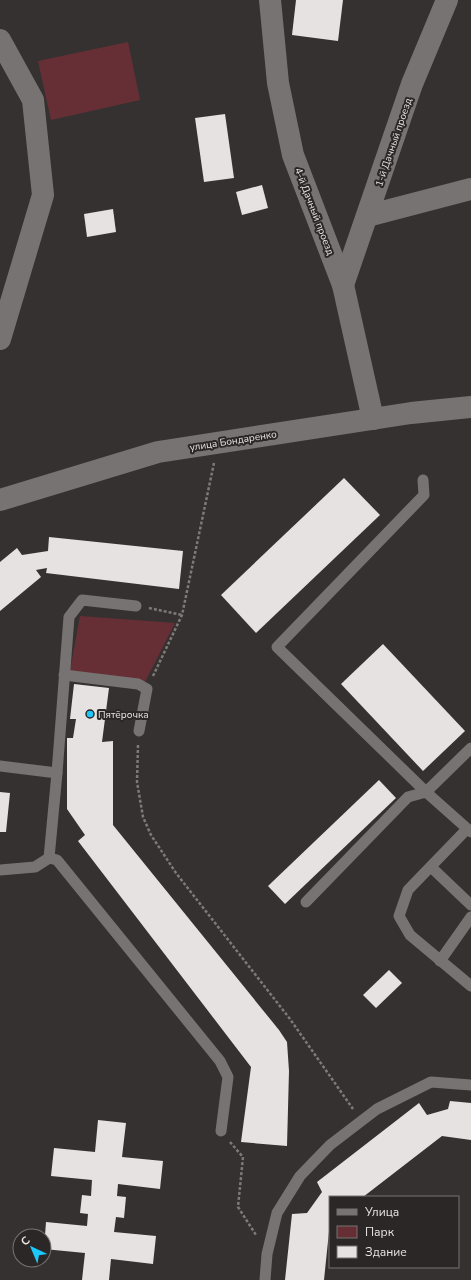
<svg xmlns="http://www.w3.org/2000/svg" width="471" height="1280" font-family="'Nunito Sans',sans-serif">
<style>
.green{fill:#662f35}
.building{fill:#e7e2e2}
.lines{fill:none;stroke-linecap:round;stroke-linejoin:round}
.path{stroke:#7e7a7a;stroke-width:2.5;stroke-dasharray:3 2;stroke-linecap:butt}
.service{stroke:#787373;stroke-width:11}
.minor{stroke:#787373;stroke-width:22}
.tertiary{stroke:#787373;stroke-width:22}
.poi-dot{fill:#1cc9fc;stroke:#2c2727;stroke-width:1.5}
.labels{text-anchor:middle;stroke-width:4;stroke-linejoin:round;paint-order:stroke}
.street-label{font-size:10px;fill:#e7e4e4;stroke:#2c2727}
.poi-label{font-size:10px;fill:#e7e4e4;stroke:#2c2727;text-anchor:start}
</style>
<rect width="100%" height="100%" fill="#363131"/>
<g class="green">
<polygon points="128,42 140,100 51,120 38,61"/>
<polygon points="80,616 175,623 145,682 70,671"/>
</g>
<g class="building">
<polygon points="296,0 343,0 338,41 292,35"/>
<polygon points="225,114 234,178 204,182 195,118"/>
<polygon points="262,185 268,208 242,215 236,192"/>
<polygon points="113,209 116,232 87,237 84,214"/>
<polygon points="344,478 380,515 256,633 221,595"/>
<polygon points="49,537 183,551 179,589 46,573 47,568 36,570 41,577 0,611 0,562 17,548 22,555 48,551"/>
<polygon points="383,644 465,731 423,771 341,684"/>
<polygon points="74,684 109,688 102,742 113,741 113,825 279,1030 287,1042 289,1071 287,1146 241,1142 251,1067 78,841 85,835 67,809 67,738 73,738 76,719 70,719"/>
<polygon points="379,780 396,798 285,904 268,886"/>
<polygon points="0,792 10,793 6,832 0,832"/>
<polygon points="389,970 402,983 376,1008 363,995"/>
<polygon points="450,1101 471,1103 471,1140 442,1136 363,1197 330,1197 330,1222 324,1280 285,1280 292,1214 307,1213 322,1192 317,1182 419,1103 427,1115 448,1109"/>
<polygon points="98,1120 126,1123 122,1157 163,1161 160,1189 118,1184 117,1196 126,1197 124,1218 116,1217 114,1232 156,1236 153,1264 111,1259 109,1280 82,1280 85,1253 44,1249 46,1222 87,1226 88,1214 80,1213 82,1195 91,1196 92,1180 51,1176 54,1148 95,1152"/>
</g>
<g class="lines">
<g class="path">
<polyline points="149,608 182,615"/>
<polyline points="153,676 182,615 214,463"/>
<polyline points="138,745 137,782 143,817 151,835 176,873 290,1019 353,1109"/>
<polyline points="230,1142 243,1157 238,1207 256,1235"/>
</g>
<g class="service">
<polyline points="423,480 424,495 277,647 426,792 471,748"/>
<polyline points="64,675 138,684 147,689 139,731"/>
<polyline points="0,766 57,773"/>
<polyline points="467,829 408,890 399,916 410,935 471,986"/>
<polyline points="49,858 57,773 69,617 82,600 136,606"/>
<polyline points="431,867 471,905"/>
<polyline points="0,870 35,867 49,858 57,860 220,1061 228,1077 221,1131"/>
<polyline points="306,902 408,797 426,792 471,832"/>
<polyline points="440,961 471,917"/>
<polyline points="265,1280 267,1254 277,1213 300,1176 330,1145 377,1109 431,1082 471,1085"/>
</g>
<g class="minor">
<polyline points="270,0 278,83 293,155 343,285 373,419"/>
<polyline points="0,40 33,100 43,195 0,339"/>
<polyline points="367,216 471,189"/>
<polyline points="343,285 412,84 447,0"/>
</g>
<polyline class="tertiary" points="0,500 158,452 411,413 471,407"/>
</g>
<circle class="poi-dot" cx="90" cy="714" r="4"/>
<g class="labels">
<g class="street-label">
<text transform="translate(393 142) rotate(-71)" y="4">1-й Дачный проезд</text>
<text transform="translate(315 211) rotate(69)" y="4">4-й Дачный проезд</text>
<text transform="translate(233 440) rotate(-9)" y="4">улица Бондаренко</text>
</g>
<g class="poi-label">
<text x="98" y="718">Пятёрочка</text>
</g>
</g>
<rect x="329" y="1196" width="130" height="72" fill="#2c2727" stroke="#777373"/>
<rect x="337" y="1209" width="20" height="6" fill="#787373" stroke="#777373"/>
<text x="365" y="1216" font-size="12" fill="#e7e4e4">Улица</text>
<rect x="337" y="1226" width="20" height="12" fill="#662f35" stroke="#777373"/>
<text x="365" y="1236" font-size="12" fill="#e7e4e4">Парк</text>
<rect x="337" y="1246" width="20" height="12" fill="#e7e2e2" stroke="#777373"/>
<text x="365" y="1256" font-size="12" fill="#e7e4e4">Здание</text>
<g transform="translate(32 1248) rotate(316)"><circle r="19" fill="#2c2727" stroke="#777373"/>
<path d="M0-3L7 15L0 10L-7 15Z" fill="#1cc9fc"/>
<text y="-6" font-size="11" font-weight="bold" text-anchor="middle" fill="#e7e4e4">С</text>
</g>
</svg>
